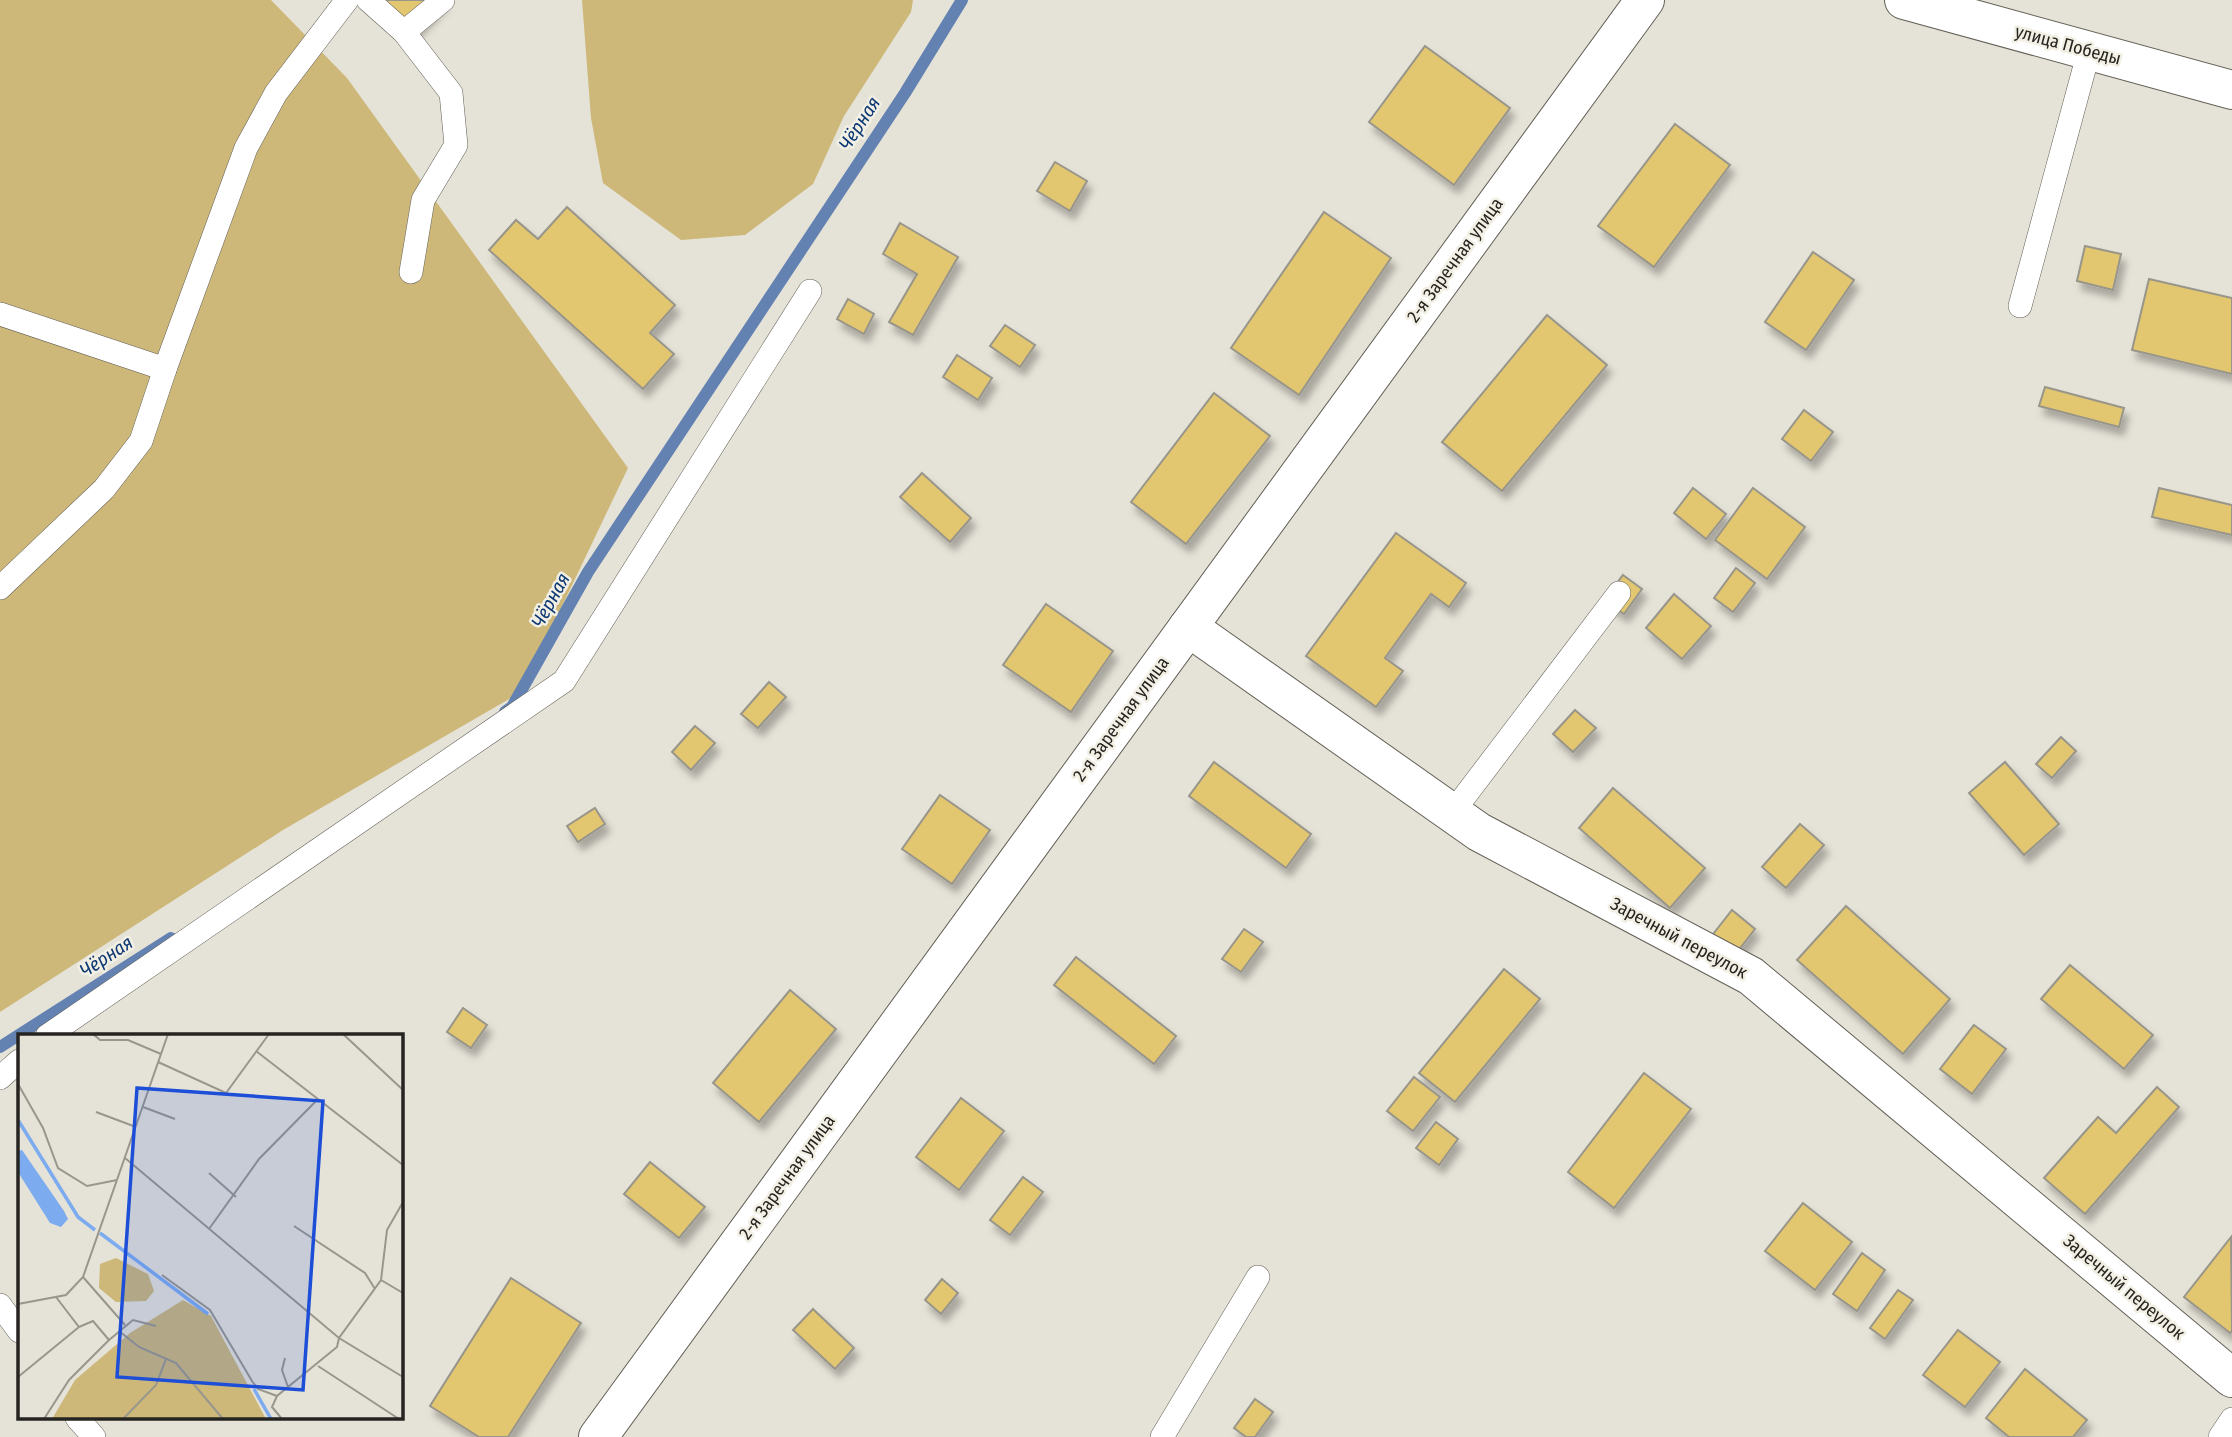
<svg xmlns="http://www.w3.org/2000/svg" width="2232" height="1437" font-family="'Fira Sans Condensed',sans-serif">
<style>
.green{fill:#cdb879}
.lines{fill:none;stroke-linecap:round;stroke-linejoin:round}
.stream{stroke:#6382b1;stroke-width:12}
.building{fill:#e2c66f;stroke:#98958b;stroke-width:2;filter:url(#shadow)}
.service-casing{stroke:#636057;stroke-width:24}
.minor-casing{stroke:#636057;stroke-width:40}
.tertiary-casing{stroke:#636057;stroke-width:40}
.service{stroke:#fff;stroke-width:23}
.minor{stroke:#fff;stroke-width:38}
.tertiary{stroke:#fff;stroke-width:38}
.labels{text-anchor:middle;stroke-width:5;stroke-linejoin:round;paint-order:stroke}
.street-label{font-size:18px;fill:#262420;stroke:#f2efe4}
.water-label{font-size:19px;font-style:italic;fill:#0c3873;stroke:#f2efe4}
.inset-river{fill:none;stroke:#7dabef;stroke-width:3.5}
.inset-road{fill:none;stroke:#99968e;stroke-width:2}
.view{fill:#1d4ed8;fill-opacity:0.15;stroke:#1d4ed8;stroke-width:3.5}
.inset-edge{fill:none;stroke:#262420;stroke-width:3.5}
</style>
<defs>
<filter id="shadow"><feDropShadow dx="4.5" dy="8" stdDeviation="3.5" flood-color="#0004"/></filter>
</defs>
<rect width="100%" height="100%" fill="#e5e2d7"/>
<g class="green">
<polygon points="0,0 271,0 347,78 628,468 521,692 283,830 0,1012"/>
<polygon points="582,0 913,0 911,12 844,116 813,184 745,235 681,240 603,183 591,118"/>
</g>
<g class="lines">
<g class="stream">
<polyline points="505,712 512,707 588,572 905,93 962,0"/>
<polyline points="0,1047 171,938"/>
</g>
</g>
<g class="building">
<polygon points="375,0 443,0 411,34"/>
<polygon points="1425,46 1510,108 1454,185 1369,122"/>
<polygon points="1675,124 1730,165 1654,267 1598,226"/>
<polygon points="1055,162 1087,181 1070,211 1037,191"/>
<polygon points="567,207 675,305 650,333 674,354 643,389 489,250 516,220 538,239"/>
<polygon points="1324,212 1391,258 1299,395 1231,348"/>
<polygon points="900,223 958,257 913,335 889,322 917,274 883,254"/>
<polygon points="2085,246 2121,254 2113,290 2077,281"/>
<polygon points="1813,252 1854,280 1806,350 1765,322"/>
<polygon points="2149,279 2232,298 2232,374 2132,350"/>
<polygon points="848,299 874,314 864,334 837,319"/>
<polygon points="1547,315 1607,365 1502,491 1442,442"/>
<polygon points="1005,325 1035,345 1020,367 990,346"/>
<polygon points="957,355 992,378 978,400 943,377"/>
<polygon points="2045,387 2124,408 2119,427 2039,406"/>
<polygon points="1214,393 1270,436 1186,544 1131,502"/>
<polygon points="1804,410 1833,432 1811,461 1782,439"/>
<polygon points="922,473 971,518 950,542 900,497"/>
<polygon points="1693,488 1726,514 1706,539 1674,513"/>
<polygon points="1753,488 1805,527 1767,579 1715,540"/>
<polygon points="2159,488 2232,505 2232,535 2152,517"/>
<polygon points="1396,533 1466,583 1449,607 1431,594 1385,658 1403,671 1376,707 1306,656"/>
<polygon points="1736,568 1755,583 1733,612 1714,598"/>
<polygon points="1623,575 1642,589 1624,614 1604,600"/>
<polygon points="1674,594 1711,626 1682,659 1646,628"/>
<polygon points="1046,604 1113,651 1071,712 1003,665"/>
<polygon points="769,682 786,697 758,728 741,714"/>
<polygon points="1575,710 1596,728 1573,752 1553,734"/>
<polygon points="695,726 715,743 691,770 672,752"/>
<polygon points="2061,737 2076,751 2052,778 2036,764"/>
<polygon points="1214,762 1311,834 1286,868 1189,796"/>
<polygon points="2005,762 2059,824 2024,855 1969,793"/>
<polygon points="1613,788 1705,868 1670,908 1579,828"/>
<polygon points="940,795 990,830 952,884 902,849"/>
<polygon points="595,808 605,824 578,842 567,826"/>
<polygon points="1800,824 1824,845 1786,888 1762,867"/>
<polygon points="1846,906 1950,999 1903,1054 1797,960"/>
<polygon points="1732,910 1755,929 1734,956 1710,938"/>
<polygon points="1244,929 1263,942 1241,972 1222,959"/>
<polygon points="1076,957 1176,1036 1154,1064 1054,985"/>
<polygon points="2070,965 2153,1035 2124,1069 2041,999"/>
<polygon points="1504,969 1540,999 1455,1102 1419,1073"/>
<polygon points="790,990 836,1029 759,1122 713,1083"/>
<polygon points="463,1008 487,1025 471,1048 447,1032"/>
<polygon points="1974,1025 2006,1049 1972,1094 1940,1069"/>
<polygon points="1644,1073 1691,1109 1614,1208 1568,1172"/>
<polygon points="1414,1077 1440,1097 1413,1131 1387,1111"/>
<polygon points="2157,1087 2179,1107 2085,1214 2044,1178 2098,1117 2116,1133"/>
<polygon points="961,1098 1004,1131 959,1190 916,1157"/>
<polygon points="1436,1122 1458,1139 1439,1165 1416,1148"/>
<polygon points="650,1162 705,1207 679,1238 624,1194"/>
<polygon points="1023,1177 1043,1192 1010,1235 990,1220"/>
<polygon points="1803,1203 1852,1242 1815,1290 1765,1251"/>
<polygon points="2231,1237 2232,1331 2230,1333 2184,1297"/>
<polygon points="1862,1253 1885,1270 1857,1311 1833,1294"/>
<polygon points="511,1278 581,1323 508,1437 479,1437 430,1406"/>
<polygon points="942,1279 958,1293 941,1314 925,1300"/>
<polygon points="1898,1290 1913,1300 1885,1339 1870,1328"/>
<polygon points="813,1309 854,1348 835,1369 793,1330"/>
<polygon points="1958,1330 2000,1362 1965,1407 1923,1375"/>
<polygon points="2025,1369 2087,1420 2073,1437 2009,1437 1986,1418"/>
<polygon points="1255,1399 1273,1412 1255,1437 1246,1437 1234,1428"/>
</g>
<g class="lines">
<defs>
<g id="service">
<polyline points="368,0 404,32 451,93 456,145 423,200 411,272"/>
<polyline points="404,32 443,0"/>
<polyline points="2020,306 2089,51"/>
<polyline points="0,314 165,369"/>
<polyline points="0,588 104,489 141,441 165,369 246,148 276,93 347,0"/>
<polyline points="1452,813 1619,593"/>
<polyline points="47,1036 564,681 810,291"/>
<polyline points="0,1078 19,1061"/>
<polyline points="0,1305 19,1331"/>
<polyline points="77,1418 94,1437"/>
<polyline points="1162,1437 1258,1277"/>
<polyline points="2220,1437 2232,1419"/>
</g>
<g id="minor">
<polyline points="1188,627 1479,832 1751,976 2232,1378"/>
<polyline points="598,1437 1645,0"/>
</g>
<polyline id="tertiary" points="1904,0 2232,90"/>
</defs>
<use href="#service" class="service-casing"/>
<use href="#minor" class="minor-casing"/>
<use href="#tertiary" class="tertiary-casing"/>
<use href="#service" class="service"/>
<use href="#minor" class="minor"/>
<use href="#tertiary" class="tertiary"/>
</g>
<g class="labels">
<g class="street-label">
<text transform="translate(2068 45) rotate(15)" y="6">улица Победы</text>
<text transform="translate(1455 260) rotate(-54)" y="6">2-я Заречная улица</text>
<text transform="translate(1121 719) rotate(-54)" y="6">2-я Заречная улица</text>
<text transform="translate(1679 938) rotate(28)" y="6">Заречный переулок</text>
<text transform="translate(787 1177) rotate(-54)" y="6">2-я Заречная улица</text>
<text transform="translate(2124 1287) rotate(40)" y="6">Заречный переулок</text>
</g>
<g class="water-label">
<text transform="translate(859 123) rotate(-57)" y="7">Чёрная</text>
<text transform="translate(550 600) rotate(-61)" y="7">Чёрная</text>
<text transform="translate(106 956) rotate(-33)" y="7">Чёрная</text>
</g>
</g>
<g transform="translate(18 1034)">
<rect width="385" height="385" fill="#e5e2d7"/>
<path d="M98,224l32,16 6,17 -8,10 -30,1 -17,-14 1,-24zM165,266l28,16 55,103h-214l23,-39 55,-47z" fill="#cdb879"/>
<path d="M4,116l42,61 4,8 -7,8 -11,-4 -32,-51v-21z" fill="#7dabef"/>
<path class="inset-river" d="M0,86l60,97 17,13M82,199l108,81M236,355l17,30"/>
<path class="inset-road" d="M75,0l7,6h28l33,14M325,0l60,56M238,17l147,114M140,28l68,31 43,-59M0,50l25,44 15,40 29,18 30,-6M125,73l32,12M78,78l40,15M107,124l214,180 64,39M191,139l27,24M276,192l71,47 10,16M191,195l50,-70 59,-60M144,241l48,35 42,71 6,8 19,7M65,243l42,48M363,246l22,13M38,263l23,30 14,-6 16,19 24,-20 23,6M0,270l48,-9 17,-18 85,-243M101,297l20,16 37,16 47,56M267,324l-3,12 6,17M300,332l81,53M0,343l61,-50M26,385l25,-39 40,-40M105,385l33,-34 10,-26M264,385l-10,-12 5,-11 60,-49 2,-9 42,-58 6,-50 16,-28"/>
<path class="view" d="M119,54l186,13 -20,289 -186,-13z"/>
<rect width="385" height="385" class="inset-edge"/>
</g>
</svg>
